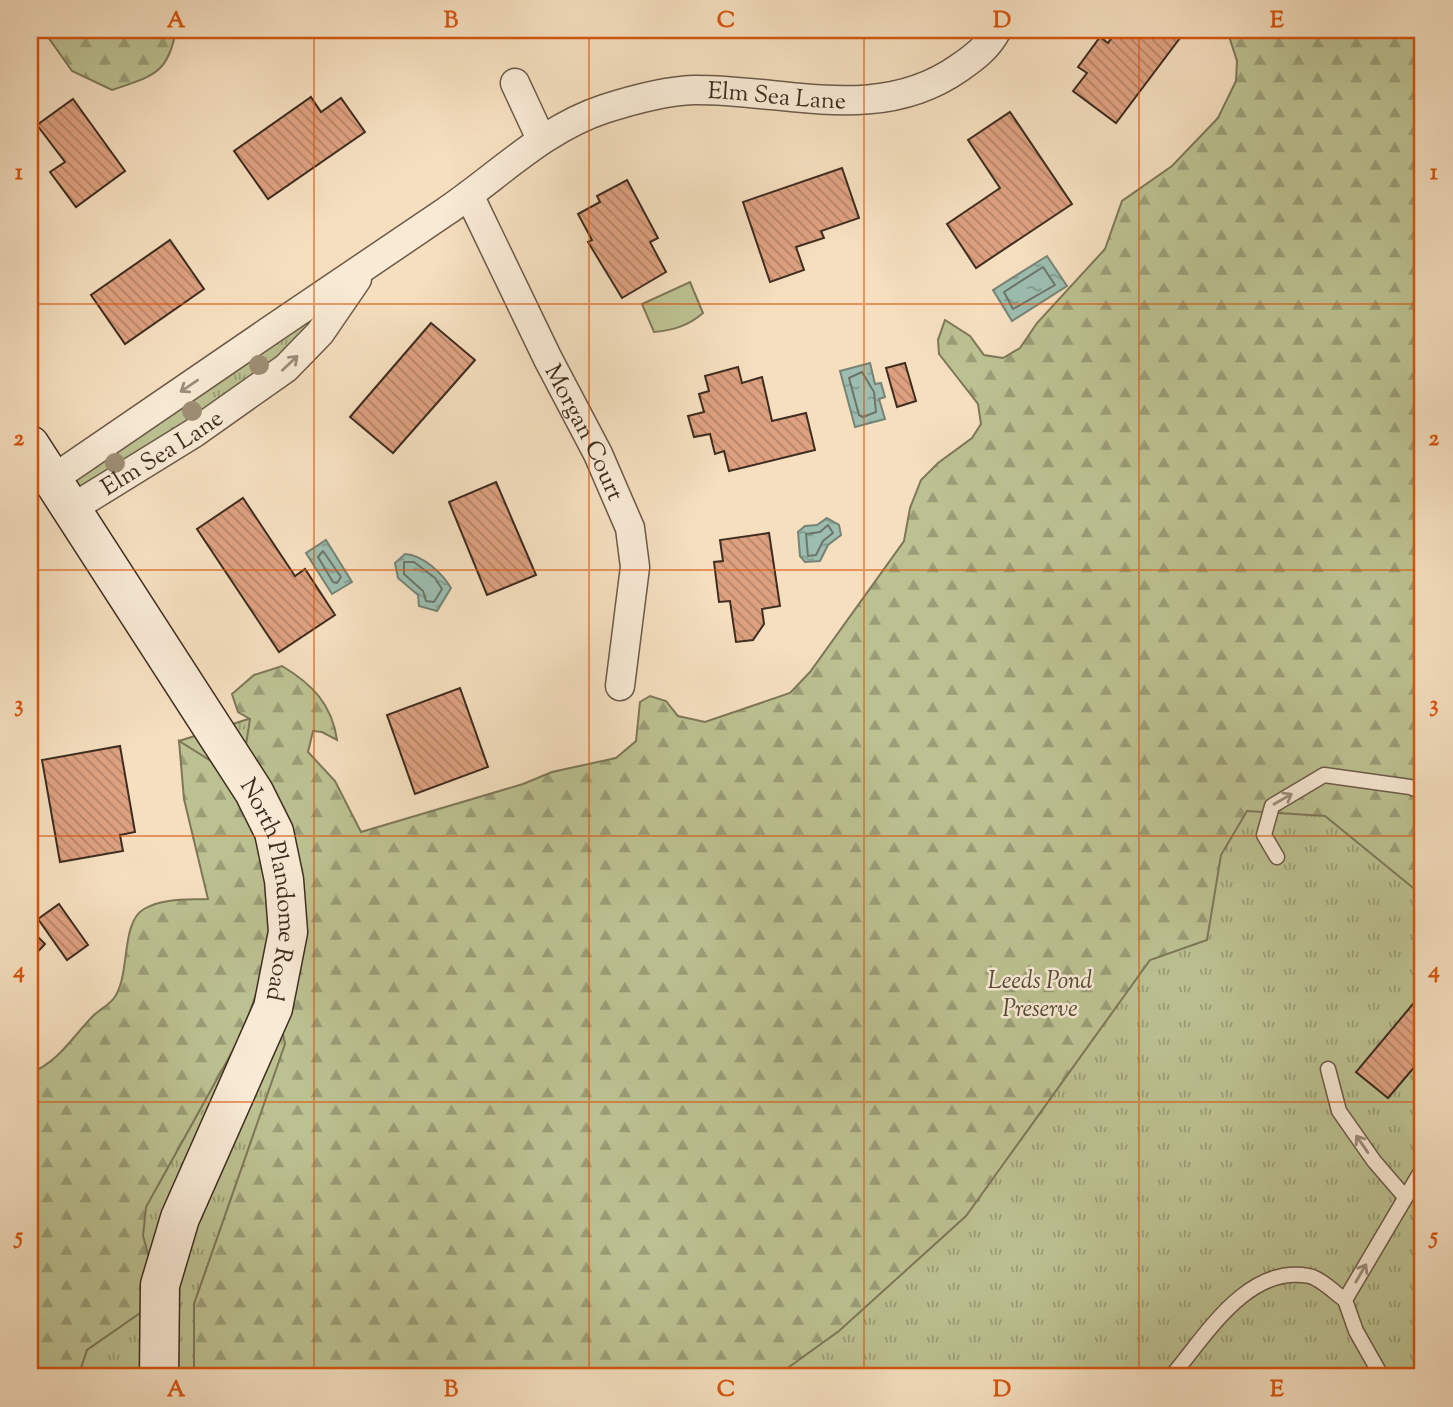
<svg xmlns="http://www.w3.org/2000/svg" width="1453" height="1407" font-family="'Sorts Mill Goudy',serif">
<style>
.grass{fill:url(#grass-tufts);stroke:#7d7758;stroke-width:2}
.forest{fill:url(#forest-firs);stroke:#7d7758;stroke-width:2}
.pitch{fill:#bcc191;stroke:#7d7758;stroke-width:2}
.water{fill:url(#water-ripples);stroke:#768376;stroke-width:2}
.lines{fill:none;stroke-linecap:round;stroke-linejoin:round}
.shore{stroke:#6d7568;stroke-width:2}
.building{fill:url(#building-back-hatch);stroke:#3e2d20;stroke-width:2}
.service-casing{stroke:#6c5a48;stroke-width:17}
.minor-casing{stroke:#6c5a48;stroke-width:31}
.secondary-casing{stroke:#3e2d20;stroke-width:41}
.service{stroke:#f8ead5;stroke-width:14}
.minor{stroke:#f8ead5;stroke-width:28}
.secondary{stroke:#f8ead5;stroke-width:38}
.tree{fill:#9e8e74}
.oneway{stroke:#9b8c7a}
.grid{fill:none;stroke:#d7550e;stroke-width:2;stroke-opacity:0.55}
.labels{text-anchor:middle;stroke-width:5;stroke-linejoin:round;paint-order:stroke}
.street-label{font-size:24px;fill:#3e2d20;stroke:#f8ead5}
.park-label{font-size:24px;font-style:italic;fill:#574b37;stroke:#f8ead5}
.neatline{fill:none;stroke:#d7550e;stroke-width:2.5}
.grid-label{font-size:23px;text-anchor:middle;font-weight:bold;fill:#d7550e}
</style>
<defs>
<pattern id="grass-tufts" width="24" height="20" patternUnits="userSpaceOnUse" patternTransform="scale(1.75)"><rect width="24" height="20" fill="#bcc191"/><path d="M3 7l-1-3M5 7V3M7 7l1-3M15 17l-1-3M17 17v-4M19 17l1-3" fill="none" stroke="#9a9d76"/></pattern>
<pattern id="forest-firs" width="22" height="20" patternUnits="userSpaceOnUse" patternTransform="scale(1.75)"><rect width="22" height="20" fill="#bcc191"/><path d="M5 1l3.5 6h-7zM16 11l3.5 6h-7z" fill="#9a9d76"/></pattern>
<pattern id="water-ripples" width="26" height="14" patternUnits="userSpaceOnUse" patternTransform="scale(1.75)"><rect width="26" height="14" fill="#9cbdaf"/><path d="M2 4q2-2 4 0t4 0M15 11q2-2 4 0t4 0" fill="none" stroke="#819a8e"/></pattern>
<pattern id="building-back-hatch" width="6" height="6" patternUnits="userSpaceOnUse" patternTransform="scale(1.75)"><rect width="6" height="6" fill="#dea180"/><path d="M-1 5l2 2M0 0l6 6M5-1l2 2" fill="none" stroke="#b58468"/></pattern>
</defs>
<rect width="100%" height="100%" fill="#f5dfbf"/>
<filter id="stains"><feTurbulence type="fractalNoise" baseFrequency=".00286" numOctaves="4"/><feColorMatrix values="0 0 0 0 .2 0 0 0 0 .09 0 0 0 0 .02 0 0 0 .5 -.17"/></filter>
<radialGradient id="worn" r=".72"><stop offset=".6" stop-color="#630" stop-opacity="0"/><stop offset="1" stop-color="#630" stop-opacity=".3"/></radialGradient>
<g class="grass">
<polygon points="1282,30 1423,30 1423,1377 30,1377 221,891 179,741 277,710 354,845 796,698"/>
<polygon points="367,264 320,333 71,509 53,479"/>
</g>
<g class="forest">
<path d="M43,30h133c-8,45 -24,46 -64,60l-40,-19z"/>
<path d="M1227,30h196v866l-98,-80 -78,-5 -26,44 -14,85 -57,20 -184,256 -127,115 -64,46h-581v-73l91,-260 -17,-84 -26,74 -96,173 -3,29 7,25 1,26 -11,26 -53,37 -9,27h-48v-304c28,-10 43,-37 63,-57 6,-6 16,-11 21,-18 17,-23 6,-75 30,-89 19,-11 43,-9 64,-10l-24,-100 -5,-58 40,25 26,-15 5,-32 -12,-7 -6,-18 22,-19 28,-9c30,18 50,38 55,74l-15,-8 -9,-1 -5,21 27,29 26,51 162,-48 29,-12 64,-14 20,-17 4,-39 10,-6 16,5 12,15 27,6 85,-29 20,-21 94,-131 6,-33 11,-28 17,-17 34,-25 9,-14 -3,-20 -39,-50 -1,-14 7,-20 25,16 14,19 19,3 17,-10 17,-25 68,-74 17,-48 50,-35 46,-48 18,-37 1,-20z"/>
</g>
<path class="pitch" d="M690,282l13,31c-15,13 -29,17 -49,19l-12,-28z"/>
<g class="water">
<polygon points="1047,256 1067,286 1012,321 993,290"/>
<polygon points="870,363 875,384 881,383 885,397 879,399 885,419 855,427 840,371"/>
<polygon points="827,518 839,525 841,535 828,545 820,561 805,562 800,556 798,532 805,526 817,525"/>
<polygon points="326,540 352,582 332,594 306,553"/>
<path d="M405,554c18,1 37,19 46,34l-14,23 -18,-5 -1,-11 -20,-17 -3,-15z"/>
</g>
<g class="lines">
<g class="shore">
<polygon points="1043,267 1055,285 1013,309 1004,292"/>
<polygon points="862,372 874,392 876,412 863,417 859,415 849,378"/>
<polygon points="828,525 833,533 823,541 816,555 808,556 806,534 820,532"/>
<polygon points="323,551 341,577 337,583 333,582 318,557"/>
<polygon points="404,562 414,562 435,578 442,589 434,602 426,601 423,591 404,574"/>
</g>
</g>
<g class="building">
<polygon points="1117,30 1186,30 1116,123 1073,91 1087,73 1078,67 1100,37 1108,43"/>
<polygon points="311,97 321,112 341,98 365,132 268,199 234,151"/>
<polygon points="73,99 125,171 76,207 50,172 65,162 37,125"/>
<polygon points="1010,112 1072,204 976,268 947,224 1000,188 968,140"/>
<polygon points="842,168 859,218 821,231 824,238 796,247 804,270 770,282 743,202"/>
<polygon points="627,180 658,238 650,242 666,272 622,298 588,242 592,240 578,214 600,202 597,196"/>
<polygon points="170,240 204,289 125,344 91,295"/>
<polygon points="431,323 475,360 393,453 350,417"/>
<polygon points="905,363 916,401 897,407 886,368"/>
<polygon points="738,367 742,383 762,377 772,421 806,413 815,450 729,471 724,451 715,454 710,434 694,437 688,416 704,412 699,394 709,391 705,376"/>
<polygon points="496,482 536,575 487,595 449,502"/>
<polygon points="243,498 295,576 305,569 335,615 279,652 197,529"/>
<polygon points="769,533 780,606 762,609 764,624 753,640 736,642 730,601 719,602 714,562 723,561 720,540"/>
<polygon points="30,619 38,631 30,637"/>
<polygon points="460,688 488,767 415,794 387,715"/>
<polygon points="120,746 135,832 120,835 123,851 60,862 42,760"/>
<polygon points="59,904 88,945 67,960 38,919"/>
<polygon points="30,929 45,944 30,960"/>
<polygon points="1423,992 1423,1057 1388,1098 1356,1072"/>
</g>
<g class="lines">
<defs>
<g id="service">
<polyline points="1277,857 1264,835 1272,806 1324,775 1410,787 1423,792"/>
<polyline points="1328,1069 1339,1111 1374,1161 1405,1197"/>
<path d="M1171,1377c34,-40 76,-113 138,-101 11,2 26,17 36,24"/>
<polyline points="1382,1377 1356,1331 1345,1300 1423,1168"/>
</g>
<g id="minor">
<polyline points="515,83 541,139"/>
<path id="s1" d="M469,195l79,164 50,95 32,74 5,39 -15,119"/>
<path id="s2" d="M53,479c130,-89 261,-179 392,-267 52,-35 98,-83 159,-103 28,-9 61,-18 90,-19 91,-1 184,35 265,-22 16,-11 29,-21 38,-38"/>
<path id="s3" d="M71,509l123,-76 92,-65 34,-35 37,-54"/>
</g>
<g id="secondary">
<path id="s4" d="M30,445l224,347 20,40 10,48 4,52 -15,76 -93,210 -20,67 -1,92"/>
</g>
</defs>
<use href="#service" class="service-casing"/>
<use href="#minor" class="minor-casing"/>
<use href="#secondary" class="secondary-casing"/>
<use href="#service" class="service"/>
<use href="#minor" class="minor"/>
<use href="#secondary" class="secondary"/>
</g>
<g class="tree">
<circle cx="259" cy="365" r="10"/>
<circle cx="192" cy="411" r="10"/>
<circle cx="115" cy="463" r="10"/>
</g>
<defs><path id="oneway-shaft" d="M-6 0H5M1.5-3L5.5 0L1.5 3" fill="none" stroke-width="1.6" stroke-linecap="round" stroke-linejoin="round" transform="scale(1.75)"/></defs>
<g class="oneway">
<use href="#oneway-shaft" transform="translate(290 363) rotate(-43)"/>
<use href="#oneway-shaft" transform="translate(189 386) rotate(146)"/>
<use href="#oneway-shaft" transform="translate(1283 799) rotate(-30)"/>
<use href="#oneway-shaft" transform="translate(1362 1144) rotate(-125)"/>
<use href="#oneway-shaft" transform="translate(1361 1273) rotate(-60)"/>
</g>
<path class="grid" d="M314,30v1347M589,30v1347M864,30v1347M1139,30v1347M30,304h1393M30,570h1393M30,836h1393M30,1102h1393"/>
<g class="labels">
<g class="street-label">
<text dy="8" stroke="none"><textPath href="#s2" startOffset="840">Elm Sea Lane</textPath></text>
<text dy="8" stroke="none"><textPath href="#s1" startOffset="264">Morgan Court</textPath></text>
<text dy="8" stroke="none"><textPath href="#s3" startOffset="107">Elm Sea Lane</textPath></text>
<text dy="8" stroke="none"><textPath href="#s4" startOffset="514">North Plandome Road</textPath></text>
</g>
<g class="park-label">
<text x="1040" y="988">Leeds Pond<tspan x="1040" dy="28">Preserve</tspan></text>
</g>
</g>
<rect width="1453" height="1407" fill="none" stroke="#f5dfbf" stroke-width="77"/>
<rect x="38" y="38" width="1376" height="1330" class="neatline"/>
<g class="grid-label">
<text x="176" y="27">A</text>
<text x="451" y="27">B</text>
<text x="726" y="27">C</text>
<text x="1002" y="27">D</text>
<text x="1277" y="27">E</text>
<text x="19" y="179">1</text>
<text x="1434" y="179">1</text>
<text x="19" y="445">2</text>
<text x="1434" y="445">2</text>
<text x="19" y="711">3</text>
<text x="1434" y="711">3</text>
<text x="19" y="977">4</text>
<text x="1434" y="977">4</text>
<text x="19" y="1243">5</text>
<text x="1434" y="1243">5</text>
<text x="176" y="1396">A</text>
<text x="451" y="1396">B</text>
<text x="726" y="1396">C</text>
<text x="1002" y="1396">D</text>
<text x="1277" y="1396">E</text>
</g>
<rect width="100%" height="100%" filter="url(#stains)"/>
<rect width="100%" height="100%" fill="url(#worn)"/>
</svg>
